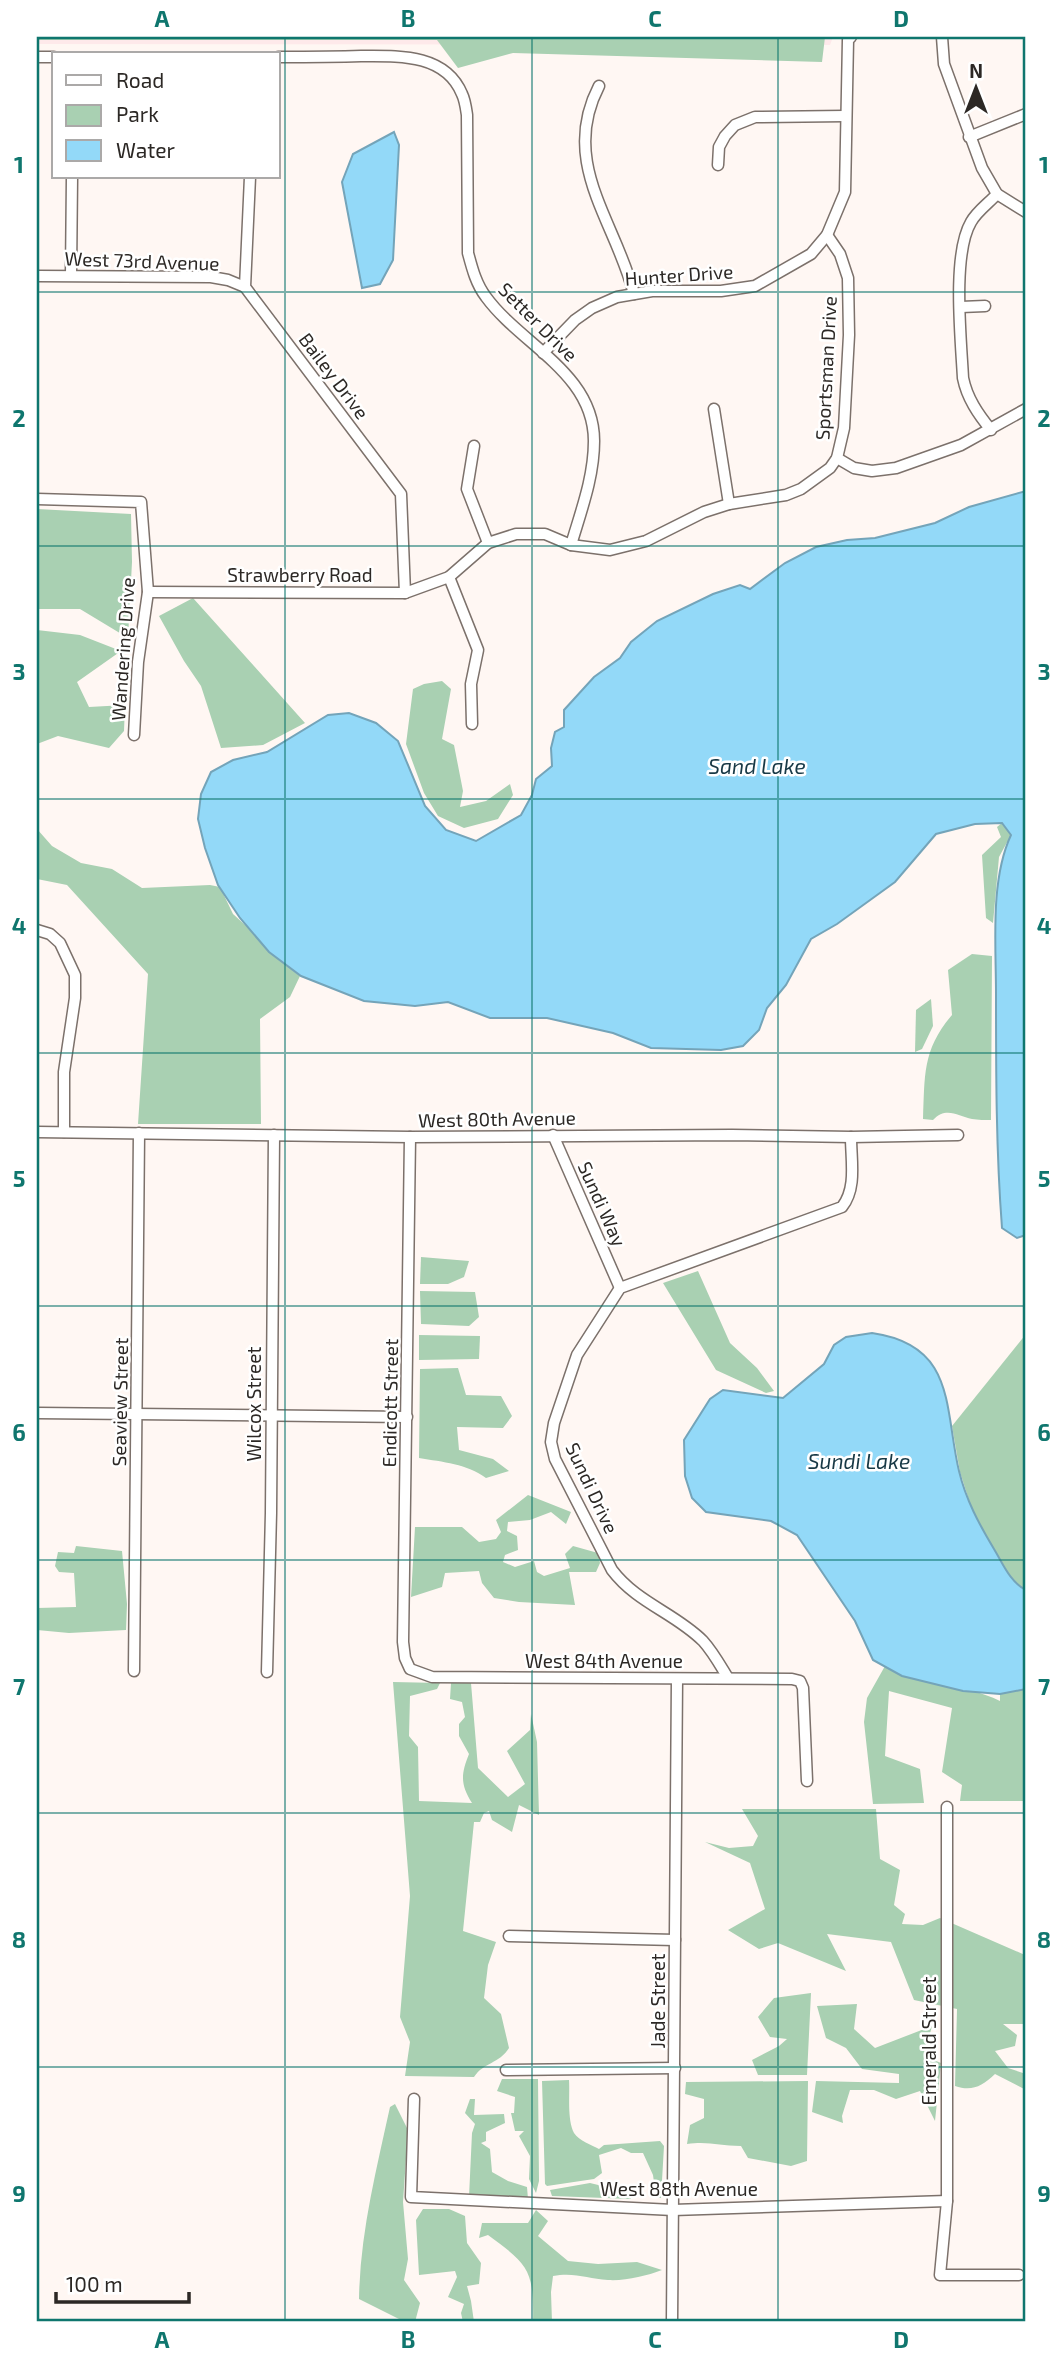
<svg xmlns="http://www.w3.org/2000/svg" width="1063" height="2359" font-family="'Exo 2',sans-serif">
<style>
.education{fill:#fee9ea}
.green{fill:#a9d0b2}
.water{fill:#93d9f8;stroke:#74a4b9;stroke-width:2}
.lines{fill:none;stroke-linecap:round;stroke-linejoin:round}
.street-casing{stroke:#7c716b;stroke-width:13}
.street{stroke:#fff;stroke-width:10}
.grid{fill:none;stroke:#0f766e;stroke-width:2;stroke-opacity:0.55}
.labels{text-anchor:middle;stroke-width:5;stroke-linejoin:round;paint-order:stroke}
.street-label{font-size:19px;fill:#2c2825;stroke:#fff}
.water-label{font-size:21px;font-style:italic;fill:#183946;stroke:#fff}
.neatline{fill:none;stroke:#0f766e;stroke-width:2.5}
.grid-label{font-size:23px;text-anchor:middle;font-weight:bold;fill:#0f766e}
</style>
<rect width="100%" height="100%" fill="#fff7f3"/>
<polygon class="education" points="37,37 833,37 830,45 37,44"/>
<g class="green">
<polygon points="37,37 825,37 822,62 513,53 458,68 437,40 37,40"/>
<polygon points="37,509 131,514 132,562 128,638 80,609 37,609"/>
<polygon points="193,598 305,723 263,745 221,748 201,686 184,661 159,616"/>
<polygon points="37,630 80,635 121,651 77,682 89,707 125,705 124,731 109,748 58,736 37,744"/>
<polygon points="442,681 451,689 442,739 454,745 463,791 460,807 486,801 510,784 513,795 498,819 464,828 438,816 424,793 406,744 413,689 424,684"/>
<polygon points="1002,823 1011,835 999,857 993,923 986,918 982,855 1001,837 997,827"/>
<polygon points="37,829 52,846 81,863 112,869 142,888 210,885 220,887 233,914 255,934 269,952 300,976 290,997 260,1019 261,1124 138,1124 148,974 67,885 37,879"/>
<path d="M972,954l20,2 -1,164c-6,0 -13,0 -19,-1 -14,-3 -26,-13 -39,1l-10,-1c2,-43 -1,-69 29,-104l-4,-45z"/>
<polygon points="931,999 933,1026 922,1049 915,1052 916,1010"/>
<polygon points="421,1257 469,1261 464,1277 448,1284 420,1284"/>
<polygon points="698,1271 730,1343 757,1368 774,1391 766,1393 716,1370 663,1283"/>
<polygon points="420,1291 475,1292 479,1317 469,1326 421,1324"/>
<polygon points="1026,1334 1026,1590 1019,1586 1009,1574 973,1513 960,1472 952,1426"/>
<polygon points="419,1335 480,1336 479,1359 419,1360"/>
<path d="M458,1368l8,27 35,1 11,20 -9,12 -46,-1 2,23 34,9 16,12 -23,7c-19,-14 -43,-16 -67,-20l1,-89z"/>
<polygon points="528,1495 571,1512 566,1524 551,1512 530,1520 508,1522 507,1531 517,1536 518,1550 505,1555 503,1562 515,1567 534,1561 537,1572 544,1576 570,1568 565,1554 573,1546 598,1553 600,1563 596,1572 569,1572 575,1605 519,1602 494,1598 482,1583 479,1571 445,1573 442,1587 411,1597 415,1527 462,1527 479,1542 496,1539 501,1532 496,1520"/>
<polygon points="76,1546 122,1551 127,1604 126,1630 69,1633 37,1630 37,1608 76,1607 74,1573 59,1572 55,1566 58,1552 74,1553"/>
<path d="M885,1666c36,20 79,17 115,35v-7l26,-5v112h-66l2,-16 -20,-13 10,-64 -63,-17 -4,65 35,13 4,34 -51,1 -9,-82 3,-24z"/>
<path d="M393,1682l47,1 -3,6 -27,7 -1,40 9,11 1,54 53,2c-12,-19 -11,-29 -3,-49l-10,-18v-12l6,-7 -3,-15 -12,-3 1,-16h20l7,85 30,29 17,-13 -18,-33 23,-21 1,-16 6,28 2,73 -20,-10 -7,27 -20,-12 -3,-9 -5,2 -4,9h-6l-11,109 33,11 -8,23 -4,33 17,16 8,34c-10,16 -25,14 -35,29l-69,-1 5,-34 -10,-25 10,-121z"/>
<path d="M742,1809h134l4,50 20,11 -6,35 11,9 -3,10 21,1 17,-7 85,37 1,-3v72h-23l14,11 -2,11 -20,5 13,17 18,6v16l-31,-16c-13,12 -23,18 -40,12l2,-77 -43,-9 -23,-58 -64,-8 19,37 -68,-28 -19,6 -31,-19 37,-21 -15,-46 -45,-21 24,6 24,-2 5,-10z"/>
<polygon points="811,1993 807,2075 758,2075 752,2060 779,2046 787,2039 770,2037 758,2017 774,1998"/>
<polygon points="857,2004 854,2029 875,2048 932,2026 924,2056 941,2063 935,2121 920,2091 896,2099 874,2090 850,2090 842,2116 843,2123 812,2112 816,2081 899,2083 899,2074 862,2069 846,2048 826,2038 817,2006"/>
<polygon points="502,2079 538,2079 539,2181 536,2193 529,2179 530,2156 519,2136 524,2131 515,2131 511,2113 514,2113 515,2097 497,2091"/>
<path d="M569,2080c1,15 -2,39 5,53 5,8 18,12 25,16l5,-4 56,-4 4,5 -3,52 -5,-1 -3,-22 -10,-22h-12l-10,-5 -22,7 3,18 -8,6 -47,7 -2,-2 -3,-103z"/>
<path d="M808,2081l-1,80 -16,5 -43,-8 -7,-12c-22,0 -32,-5 -54,-2l3,-19 14,-7v-19l-19,-5 1,-12z"/>
<polygon points="470,2099 475,2099 474,2115 504,2114 505,2123 486,2132 486,2141 481,2143 490,2149 492,2172 508,2181 527,2187 528,2199 469,2197 472,2133 475,2124 465,2113"/>
<path d="M395,2104l13,26 -5,72 5,57 -4,21 16,23 -5,19h-10l-46,-23c1,-65 17,-128 31,-192z"/>
<polygon points="590,2183 631,2193 631,2199 552,2196 550,2190"/>
<polygon points="423,2209 449,2209 465,2216 467,2243 481,2263 479,2284 467,2286 471,2301 474,2322 463,2322 461,2313 464,2304 448,2297 457,2277 455,2271 419,2275 416,2220"/>
<path d="M536,2210l12,11 -10,15 30,25 30,3 39,-2 25,8c-16,6 -36,11 -54,10 -20,-1 -33,-8 -55,-4l-2,16 1,30h-19c1,-52 -4,-57 -45,-87l-9,3 3,-15h46z"/>
</g>
<g class="water">
<polygon points="394,132 399,145 393,260 380,284 362,288 342,182 353,154"/>
<path d="M1026,491v744l-9,3 -15,-10c-6,-78 -6,-156 -6,-235 0,-49 -6,-113 15,-158l-9,-12 -27,1 -39,10 -41,48 -58,42 -26,15 -25,46 -19,23 -8,22 -16,16 -22,4 -70,-2 -38,-15 -66,-15h-57l-42,-16 -33,4 -51,-5 -63,-25 -32,-24 -29,-34 -22,-33 -13,-37 -7,-29 3,-25 10,-22 22,-12 34,-8 61,-37 21,-2 27,10 22,18 27,65 21,24 30,11 45,-26 11,-20 4,-16 16,-13 -1,-18 4,-16 9,-5v-17l30,-33 26,-19 11,-16 26,-21 56,-27 27,-9 10,4 35,-26 31,-16 31,-7 28,-2 60,-15 34,-16z"/>
<path d="M872,1333c84,12 72,74 87,138 7,29 20,53 35,78 9,15 16,33 32,41v99l-26,5 -37,-3 -61,-15 -29,-16 -18,-39 -58,-86 -26,-14 -65,-9 -14,-14 -7,-22 -1,-36 26,-41 13,-9 60,8 41,-34 10,-19 12,-8z"/>
</g>
<g class="lines">
<defs>
<g id="street">
<polyline points="942,37 944,64 982,168 997,194 1026,212"/>
<polyline points="37,57 54,57"/>
<path d="M278,57c28,0 55,0 83,-1 36,0 84,-3 101,38 3,6 4,14 5,21l1,138c4,15 8,31 18,44 35,48 108,76 108,144 0,36 -13,70 -23,104"/>
<path d="M599,86c-40,77 17,136 35,208"/>
<polyline points="969,137 1026,114"/>
<polyline points="718,165 719,147 725,136 735,125 755,117 845,116"/>
<polyline points="250,177 245,287 401,494 405,593"/>
<polyline points="71,275 72,177"/>
<polyline points="37,276 211,277 228,280 245,287"/>
<polyline points="961,307 985,306"/>
<polyline points="543,353 575,320 592,308 617,297 652,291 721,291 755,286 811,254 827,235 845,192 848,40 851,37"/>
<polyline points="714,409 729,504"/>
<path d="M991,430c-13,-16 -24,-32 -28,-52 -2,-39 -11,-124 8,-156 6,-11 18,-19 26,-28"/>
<polyline points="474,446 467,489 488,543"/>
<polyline points="837,458 854,468 872,471 896,468 961,445 1026,409"/>
<polyline points="37,499 141,502 148,592 138,662 134,735"/>
<polyline points="449,577 478,650 471,684 472,724"/>
<polyline points="148,592 405,593 449,577 488,543 516,534 545,534 571,545 610,550 646,541 704,512 729,504 786,495 801,489 830,468 837,458 844,428 849,335 848,278 840,254 827,235"/>
<polyline points="37,930 50,934 60,943 75,975 75,998 64,1072 64,1132"/>
<polyline points="37,1132 410,1137 732,1135 851,1137 958,1135"/>
<polyline points="553,1135 620,1288"/>
<polyline points="410,1137 403,1642 405,1658 410,1669 432,1677 792,1679 800,1681 803,1688 807,1781"/>
<polyline points="37,1413 407,1417"/>
<polyline points="134,1671 139,1133"/>
<polyline points="267,1672 271,1513 274,1135"/>
<path d="M728,1678c-8,-13 -15,-26 -25,-37 -28,-28 -66,-38 -91,-71l-57,-111 -4,-17 3,-19 23,-68 43,-67 222,-81c15,-19 9,-46 9,-70"/>
<polyline points="947,1807 947,2201 940,2275 1019,2275"/>
<polyline points="509,1936 675,1940"/>
<polyline points="506,2070 675,2068"/>
<polyline points="414,2099 411,2197 673,2210 947,2201"/>
<polyline points="672,2322 677,1679"/>
</g>
</defs>
<use href="#street" class="street-casing"/>
<use href="#street" class="street"/>
</g>
<path class="grid" d="M285,37v2285M532,37v2285M778,37v2285M37,292h989M37,546h989M37,799h989M37,1053h989M37,1306h989M37,1560h989M37,1813h989M37,2067h989"/>
<g class="labels">
<g class="street-label">
<text transform="translate(142 261) rotate(2)" y="7">West 73rd Avenue</text>
<text transform="translate(679 275) rotate(-4)" y="7">Hunter Drive</text>
<text transform="translate(538 322) rotate(45)" y="7">Setter Drive</text>
<text transform="translate(826 368) rotate(-87)" y="7">Sportsman Drive</text>
<text transform="translate(334 376) rotate(53)" y="7">Bailey Drive</text>
<text x="300" y="582">Strawberry Road</text>
<text transform="translate(123 649) rotate(-86)" y="7">Wandering Drive</text>
<text transform="translate(497 1119) rotate(-1)" y="7">West 80th Avenue</text>
<text transform="translate(602 1204) rotate(66)" y="7">Sundi Way</text>
<text transform="translate(120 1402) rotate(-89)" y="7">Seaview Street</text>
<text transform="translate(390 1403) rotate(-89)" y="7">Endicott Street</text>
<text transform="translate(254 1404) rotate(-90)" y="7">Wilcox Street</text>
<text transform="translate(592 1488) rotate(65)" y="7">Sundi Drive</text>
<text x="604" y="1668">West 84th Avenue</text>
<text transform="translate(658 2001) rotate(-90)" y="7">Jade Street</text>
<text transform="translate(929 2041) rotate(-90)" y="7">Emerald Street</text>
<text x="679" y="2196">West 88th Avenue</text>
</g>
<g class="water-label">
<text x="757" y="774">Sand Lake</text>
<text x="859" y="1469">Sundi Lake</text>
</g>
</g>
<rect width="1063" height="2359" fill="none" stroke="#ffffff" stroke-width="77"/>
<rect x="52" y="52" width="228" height="126" fill="#ffffff" stroke="#aba9a8" stroke-width="2"/>
<rect x="66" y="75" width="35" height="10" fill="#ffffff" stroke="#aba9a8" stroke-width="2"/>
<text x="116" y="88" font-size="21" fill="#2c2825">Road</text>
<rect x="66" y="105" width="35" height="21" fill="#a9d0b2" stroke="#aba9a8" stroke-width="2"/>
<text x="116" y="122" font-size="21" fill="#2c2825">Park</text>
<rect x="66" y="140" width="35" height="21" fill="#93d9f8" stroke="#aba9a8" stroke-width="2"/>
<text x="116" y="158" font-size="21" fill="#2c2825">Water</text>
<g transform="translate(976 88)" stroke="#ffffff" stroke-width="5" paint-order="stroke">
<path d="M0-5L12 26L0 18L-12 26Z" fill="#2c2825"/>
<text y="-10" font-size="19" font-weight="bold" text-anchor="middle" fill="#2c2825">N</text>
</g>
<path d="M56 2292v10h133v-10" fill="none" stroke="#2c2825" stroke-width="3.5"/>
<text x="66" y="2292" font-size="21" fill="#2c2825" stroke="#ffffff" stroke-width="5" paint-order="stroke">100 m</text>
<rect x="38" y="38" width="986" height="2282" class="neatline"/>
<g class="grid-label">
<text x="162" y="27">A</text>
<text x="408" y="27">B</text>
<text x="655" y="27">C</text>
<text x="901" y="27">D</text>
<text x="19" y="173">1</text>
<text x="1044" y="173">1</text>
<text x="19" y="427">2</text>
<text x="1044" y="427">2</text>
<text x="19" y="680">3</text>
<text x="1044" y="680">3</text>
<text x="19" y="934">4</text>
<text x="1044" y="934">4</text>
<text x="19" y="1187">5</text>
<text x="1044" y="1187">5</text>
<text x="19" y="1441">6</text>
<text x="1044" y="1441">6</text>
<text x="19" y="1695">7</text>
<text x="1044" y="1695">7</text>
<text x="19" y="1948">8</text>
<text x="1044" y="1948">8</text>
<text x="19" y="2202">9</text>
<text x="1044" y="2202">9</text>
<text x="162" y="2348">A</text>
<text x="408" y="2348">B</text>
<text x="655" y="2348">C</text>
<text x="901" y="2348">D</text>
</g>
</svg>
